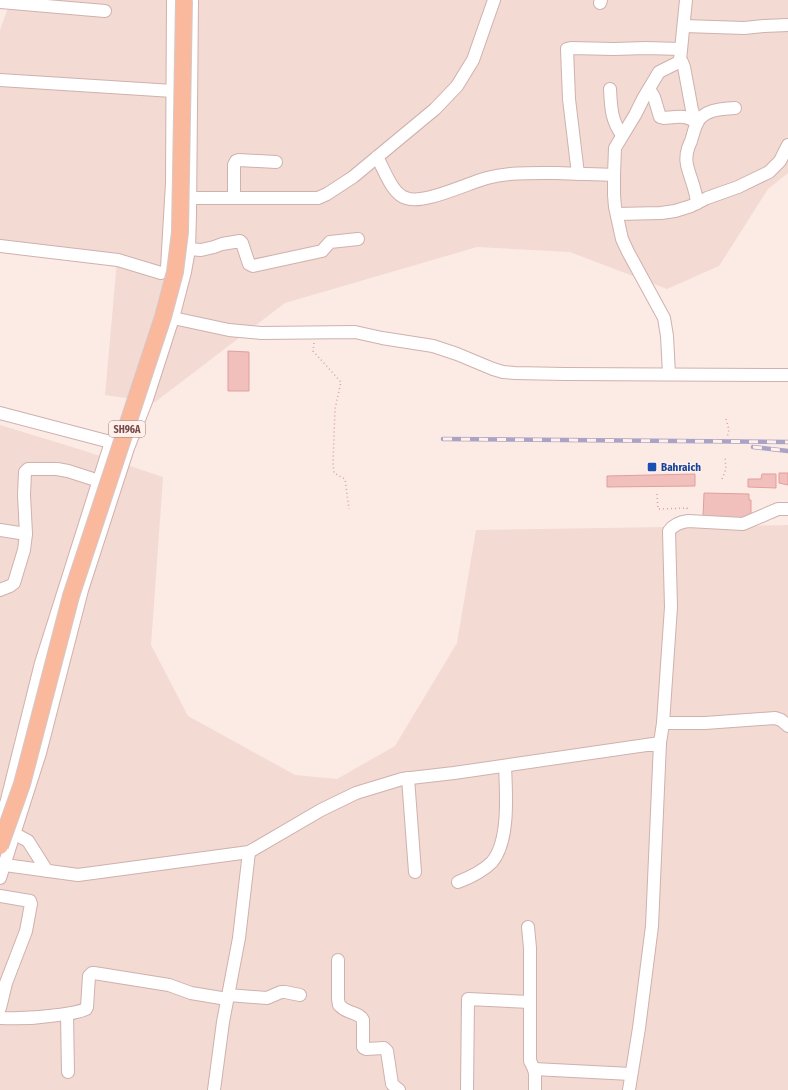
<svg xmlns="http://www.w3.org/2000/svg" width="788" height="1090" font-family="'Fira Sans Condensed',sans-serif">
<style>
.residential{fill:#f3dad3}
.building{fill:#f1bfbc;stroke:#e39f9d}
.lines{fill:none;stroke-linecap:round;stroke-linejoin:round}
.minor-casing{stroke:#cfb1ae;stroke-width:14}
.path{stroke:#d6a29f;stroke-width:1.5;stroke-dasharray:1 3;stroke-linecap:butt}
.minor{stroke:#fff;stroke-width:12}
.rail-casing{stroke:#aaa3c5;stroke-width:4.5}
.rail{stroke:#fff0ea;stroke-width:3;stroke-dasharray:9;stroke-linecap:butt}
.major-bridge-casing{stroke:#d5c9c9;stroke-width:18;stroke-linecap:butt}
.major-bridge{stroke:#fab89d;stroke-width:16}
.transit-dot{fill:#1a4fb4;stroke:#fff0ea;stroke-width:1.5}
.labels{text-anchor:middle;stroke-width:3;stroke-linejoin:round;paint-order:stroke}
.shield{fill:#fff0ea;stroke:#9e7c7a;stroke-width:1}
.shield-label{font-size:10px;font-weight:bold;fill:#744a4a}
.transit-label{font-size:11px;font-weight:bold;fill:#164399;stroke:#fff0ea;text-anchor:start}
</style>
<rect width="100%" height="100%" fill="#fceae4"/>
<g class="residential">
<polygon points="11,0 788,0 788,173 768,189 719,266 667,289 570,252 477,247 285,303 155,402 105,395 117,261 0,245 0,30"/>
<polygon points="0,425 85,451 163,477 151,645 188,716 295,775 337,779 395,746 457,643 476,530 788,525 788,1090 0,1090"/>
</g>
<g class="building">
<polygon points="228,351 249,352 249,391 228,391"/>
<polygon points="779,473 788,473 788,485 779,483"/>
<polygon points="695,474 695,486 607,487 607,476"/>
<polygon points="762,474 776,474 776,488 748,487 748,479 761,479"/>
<polygon points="704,493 749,494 749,500 751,500 751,518 703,517"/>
</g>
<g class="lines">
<defs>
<g id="minor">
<polyline points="0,2 105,11"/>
<polyline points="600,3 601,0"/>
<polyline points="684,26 744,28 764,26 788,25"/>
<polyline points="680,60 682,62 684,67 692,110 693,113 690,118"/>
<polyline points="0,80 173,91"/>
<path d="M610,89c1,18 1,31 12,46"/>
<path d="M649,89l5,8 6,20 4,1c12,-1 23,-4 33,5"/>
<path d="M377,157c7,12 15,37 29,41 17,7 62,-15 81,-20 23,-6 46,-5 70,-5 19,1 38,1 57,2v20l1,12 7,32 6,13 36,66 3,18 2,38"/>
<polyline points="578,174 569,99 567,49 571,48 614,49 646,48 681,49"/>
<polyline points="614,175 615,148 618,143 635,115 644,97 659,72 677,63 680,60 686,0"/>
<polyline points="190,198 318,198 327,194 353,177 435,109 457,86 473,60 494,0"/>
<polyline points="234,198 234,165 236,161 239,160 276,162"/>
<path d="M697,203c-1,-14 -7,-25 -10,-38 -2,-9 0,-16 4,-24 2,-6 3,-12 6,-18 7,-14 25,-14 38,-15"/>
<polyline points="617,214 661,213 675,211 691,206 707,198 738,187 769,172 780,161 788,145"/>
<polyline points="0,246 118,260 161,273 165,271 167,268 172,183 173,0"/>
<polyline points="189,249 201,250 214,247 222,244 240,241 242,243 249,264 253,266 322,251 330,242 358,239"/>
<polyline points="173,318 229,330 261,333 355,332 382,338 433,346 457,354 493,369 503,372 515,373 565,374 788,375"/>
<polyline points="0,413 118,444"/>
<polyline points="0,530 26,534"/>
<polyline points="0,590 10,586 14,583 24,550 26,534 24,495 25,472 28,469 57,469 68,471 99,481"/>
<polyline points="663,723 705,723 775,718 781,720 788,726"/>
<path d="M660,743l3,-20 8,-116 -2,-76c5,-7 11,-9 19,-10l55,3 35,-15h10"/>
<polyline points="408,778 415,872"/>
<polyline points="0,823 7,800 41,663 111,442"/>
<polyline points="15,834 28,841 47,871"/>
<polyline points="5,865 78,875 249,852 321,810 356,793 402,779 454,773 660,743 652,926 639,1028 629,1090"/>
<polyline points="0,878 40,753 82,590 128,448 147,399 173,318 185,272 189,249 190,213 192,0"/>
<path d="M458,882c13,-5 24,-10 34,-20 18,-21 14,-70 13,-96"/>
<polyline points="0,896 30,901 31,904 26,931 6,983 0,1008"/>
<polyline points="528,927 530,948 530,1061 534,1069 535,1074 535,1090"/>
<path d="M338,960v39l1,6c3,3 6,5 9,6 6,3 12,3 15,9v27l1,1 2,1 18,-1 3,3 5,33 7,6"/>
<polyline points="228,995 267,998 281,992 285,992 300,995"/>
<polyline points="67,1014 68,1072"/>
<path d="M0,1018c20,1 38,0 58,-3 9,-1 19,-2 28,-6l1,-2 2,-31 3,-3h2l75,12 22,8 36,6"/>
<polyline points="534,1069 631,1074"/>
<polyline points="214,1090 223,1022 239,938 249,852"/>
<polyline points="467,1090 468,999 530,1002"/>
</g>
</defs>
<use href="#minor" class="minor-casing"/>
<g class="path">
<polyline points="314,343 313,351 341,382 335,409 333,464 334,473 345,479 349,509"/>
<polyline points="726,419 729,430 727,438"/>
<polyline points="722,479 726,469 725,457"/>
<polyline points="657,494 658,509 687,508 687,511"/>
</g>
<use href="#minor" class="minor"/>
<defs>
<g id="rail">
<polyline points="443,439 788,442"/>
<polyline points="753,447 788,451"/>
</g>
</defs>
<use href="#rail" class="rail-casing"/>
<use href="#rail" class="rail"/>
<defs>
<polyline id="major-bridge" points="0,846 22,784 71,596 163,317 175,272 180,232 184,0"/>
</defs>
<use href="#major-bridge" class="major-bridge-casing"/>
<use href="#major-bridge" class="major-bridge"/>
</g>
<rect class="transit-dot" x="647" y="462" width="10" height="10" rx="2"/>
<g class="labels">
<rect class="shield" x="109" y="421" width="36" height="16" rx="3"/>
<g class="shield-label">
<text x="127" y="433">SH96A</text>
</g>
<g class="transit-label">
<text x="661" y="471">Bahraich</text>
</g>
</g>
</svg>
